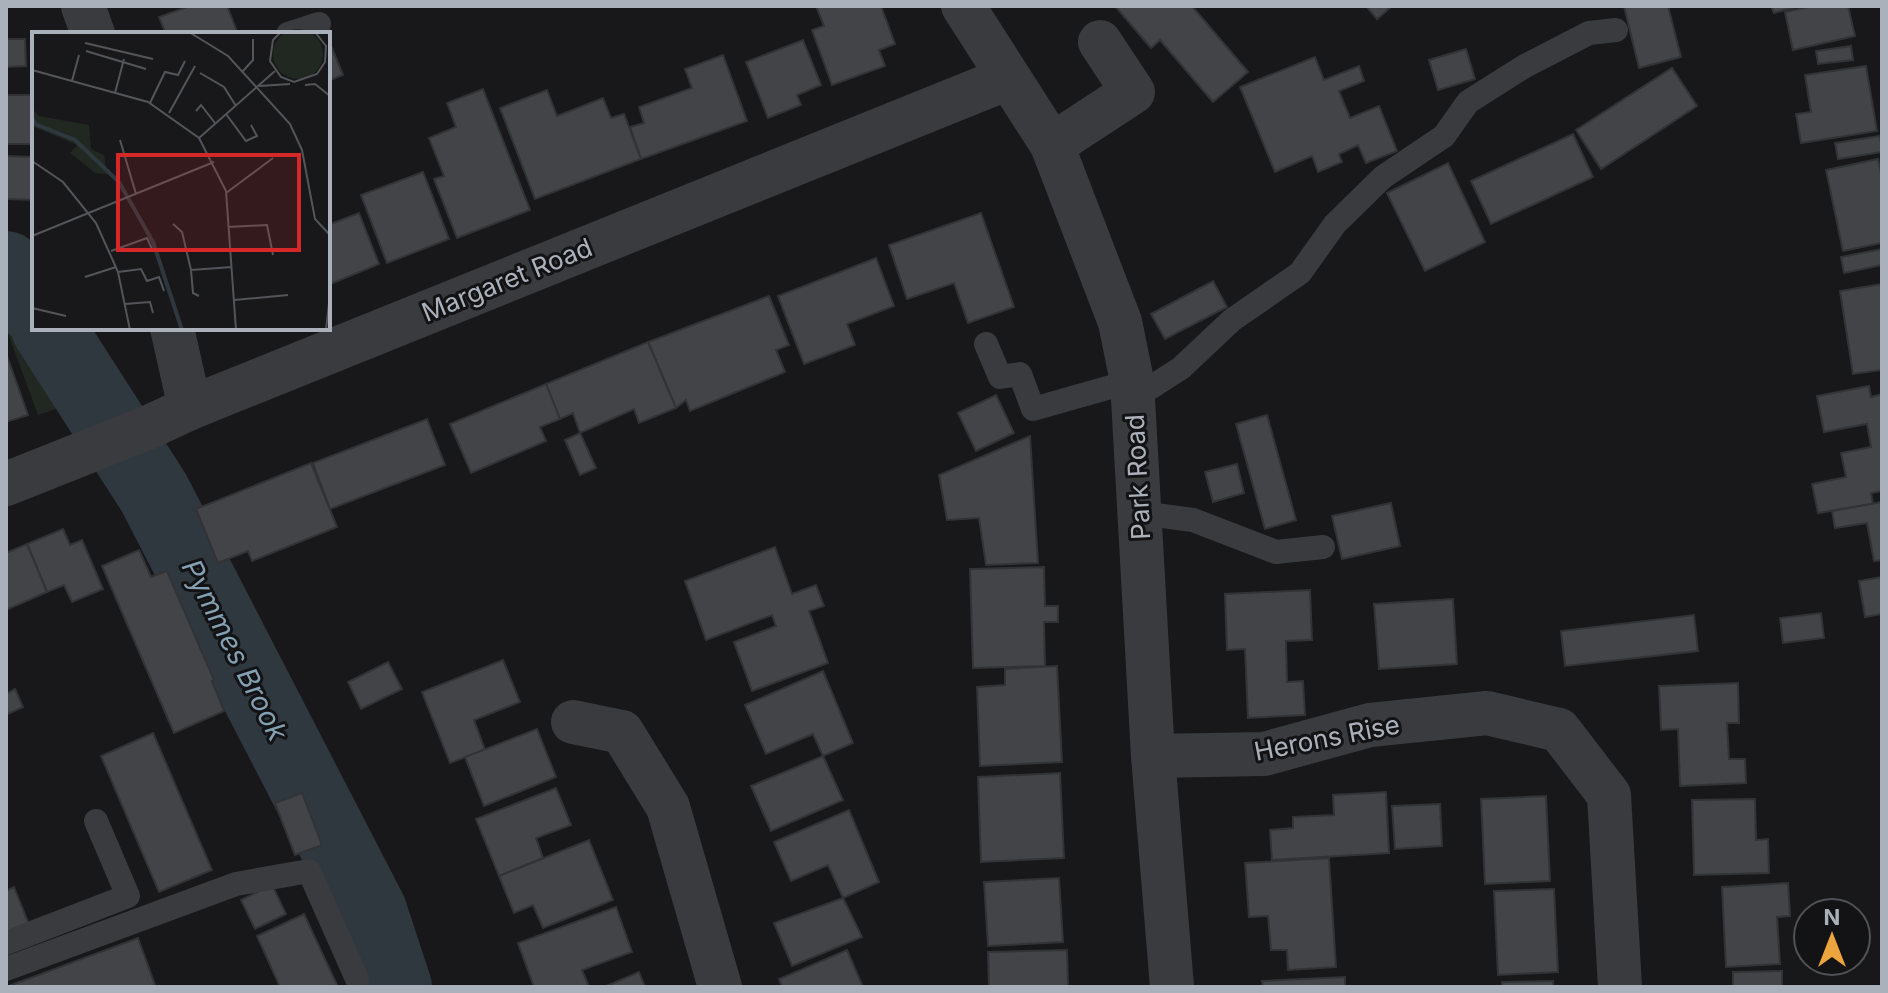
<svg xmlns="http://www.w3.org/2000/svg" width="1888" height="993" font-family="Inter,sans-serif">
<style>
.green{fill:#202821}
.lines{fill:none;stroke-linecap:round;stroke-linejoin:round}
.river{stroke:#2e383e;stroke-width:74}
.building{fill:#424447;stroke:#323336;stroke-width:2}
.service{stroke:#393b3f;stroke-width:24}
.minor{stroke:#393b3f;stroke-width:44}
.labels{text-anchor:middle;stroke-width:6;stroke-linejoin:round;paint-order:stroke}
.street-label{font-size:26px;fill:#abb1ba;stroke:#131315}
.water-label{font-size:28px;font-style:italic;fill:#84a0b3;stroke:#131315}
.inset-river{fill:none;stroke:#2e383e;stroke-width:4}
.inset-road{fill:none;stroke:#53555a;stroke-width:2}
.view{fill:#d62828;fill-opacity:0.15;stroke:#d62828;stroke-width:4}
.inset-edge{fill:none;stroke:#abb1ba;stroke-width:4}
</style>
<rect width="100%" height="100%" fill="#18181a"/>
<polygon class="green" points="22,242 34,259 34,328 75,328 103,393 38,415 6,328 6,245"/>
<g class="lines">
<g class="river">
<polyline points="6,268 17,281 34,307"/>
<polyline points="48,328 154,493 370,911 395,987"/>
</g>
</g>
<g class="building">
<polygon points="190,6 227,6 238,34 166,34 159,17"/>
<polygon points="816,6 881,6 895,44 879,50 885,66 832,85 812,30 824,26"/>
<polygon points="1115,6 1192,6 1248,72 1213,102 1160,40 1151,48"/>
<polygon points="1366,6 1392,6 1377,19"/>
<polygon points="1624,6 1668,6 1681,57 1639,68"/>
<polygon points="1771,6 1799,6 1774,13"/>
<polygon points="1813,6 1848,6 1855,36 1793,50 1785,12"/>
<polygon points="328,38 343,75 328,81"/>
<polygon points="6,39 25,39 26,66 6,67"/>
<polygon points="803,40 821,85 797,95 801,105 768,118 746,62"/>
<polygon points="1851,46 1853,60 1818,64 1816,51"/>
<polygon points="1466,49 1475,79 1438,90 1429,60"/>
<polygon points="723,55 747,121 641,159 630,127 644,123 639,107 692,88 685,69"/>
<polygon points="1315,57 1324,80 1359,66 1364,81 1339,91 1350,118 1379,106 1397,151 1366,163 1358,145 1339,154 1342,162 1318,172 1312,156 1275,172 1240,87"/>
<polygon points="1866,66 1877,131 1801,143 1796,114 1811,112 1805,75"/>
<polygon points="1672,68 1697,106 1601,169 1576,130"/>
<polygon points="483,89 530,210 457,238 434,179 444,176 429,138 456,127 447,103"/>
<polygon points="547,90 557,116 603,98 611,118 624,114 641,159 535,199 500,108"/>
<rect x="6" y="95" width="28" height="49"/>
<polygon points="1573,134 1593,177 1491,224 1471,181"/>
<polygon points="1880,136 1882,152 1838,159 1835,143"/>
<polygon points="6,156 34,157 34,200 6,199"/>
<polygon points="1878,159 1882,179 1882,243 1843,251 1826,170"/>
<polygon points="1448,163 1485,242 1425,271 1387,193"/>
<polygon points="423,172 449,239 387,263 361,195"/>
<polygon points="31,211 34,211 34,236 32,236"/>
<polygon points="359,213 379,264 328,285 328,225"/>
<polygon points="981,213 1014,307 968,323 954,283 907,299 889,245"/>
<polygon points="1882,249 1882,265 1844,273 1841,257"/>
<polygon points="876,258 894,306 847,324 855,345 804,364 778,296"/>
<polygon points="1213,281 1227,307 1165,339 1151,314"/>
<polygon points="1882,284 1882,370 1853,374 1840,291"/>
<polygon points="769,296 789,345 776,350 785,372 690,411 686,400 676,408 648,342"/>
<polygon points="648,342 676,408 639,423 634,409 580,433 573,413 560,419 546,384"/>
<polygon points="6,353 28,415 6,422"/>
<polygon points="546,384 560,419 540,427 546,441 471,473 450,424"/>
<polygon points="1869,386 1871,397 1882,394 1882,491 1871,493 1873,504 1818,513 1812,484 1846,477 1841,453 1871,447 1867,424 1824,432 1817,396"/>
<polygon points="996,395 1014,433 976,451 958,413"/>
<polygon points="1267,415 1296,520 1265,529 1236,424"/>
<polygon points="427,419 445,465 330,509 313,463"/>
<polygon points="580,433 596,468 580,475 565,440"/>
<polygon points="1030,436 1038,563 986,565 979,518 947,520 939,475"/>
<polygon points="311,463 337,527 252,561 248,551 218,563 196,509"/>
<polygon points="1237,464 1244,493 1213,502 1205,472"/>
<polygon points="1882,502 1882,560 1874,561 1867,523 1835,528 1832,511"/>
<polygon points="1391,503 1400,546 1342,559 1332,516"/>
<polygon points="63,529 70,545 82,540 103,589 72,602 64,585 47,592 27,544"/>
<polygon points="27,544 47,592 6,610 6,553"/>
<polygon points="775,547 792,594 816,585 824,606 809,611 828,663 752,691 734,642 776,626 772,615 706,640 685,581"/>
<polygon points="139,550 151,577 167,571 214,680 212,681 224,711 174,733 102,566"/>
<polygon points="1044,567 1045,606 1058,606 1058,622 1044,622 1045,666 973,668 970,569"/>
<polygon points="1882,577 1882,614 1865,617 1859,581"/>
<polygon points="1310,590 1312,640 1286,641 1287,682 1303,681 1305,715 1248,718 1245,649 1227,650 1225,594"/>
<polygon points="1453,599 1457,664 1379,669 1374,604"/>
<polygon points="1821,613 1824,638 1783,643 1780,618"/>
<polygon points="1694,615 1698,651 1565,666 1561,631"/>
<polygon points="503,660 520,702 474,720 485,750 450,763 422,692"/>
<polygon points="388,662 402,689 361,709 348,682"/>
<polygon points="1057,666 1062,762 980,766 977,687 1005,685 1005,669"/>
<polygon points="823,671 853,743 823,756 813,734 766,754 745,705"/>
<polygon points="1738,683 1739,723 1727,723 1729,759 1745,759 1746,783 1680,786 1678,729 1661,730 1659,686"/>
<polygon points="15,689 23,707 8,714 6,710 6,694"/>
<polygon points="537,729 556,777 484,806 465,757"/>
<polygon points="153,733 212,870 159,892 101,756"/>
<polygon points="823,756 843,800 771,831 751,786"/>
<polygon points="1060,773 1064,858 981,862 978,777"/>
<polygon points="556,788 571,825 536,838 543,858 499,876 476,819"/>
<polygon points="1386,792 1389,853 1272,860 1270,830 1293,828 1293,817 1334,815 1333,795"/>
<polygon points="302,793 322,845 295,855 275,803"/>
<polygon points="1546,796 1550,881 1485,884 1481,799"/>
<polygon points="1755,799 1756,840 1768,839 1769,873 1694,875 1692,800"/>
<polygon points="1440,804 1442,846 1395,849 1392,806"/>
<polygon points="849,810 879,882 843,898 828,865 791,881 774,842"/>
<polygon points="589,840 613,900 543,928 533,905 514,913 499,876"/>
<polygon points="1329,858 1336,967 1288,970 1287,950 1271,950 1268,916 1249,917 1245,863"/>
<polygon points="1059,878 1063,942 988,946 984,882"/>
<polygon points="1788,883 1790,916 1777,917 1780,964 1726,967 1722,887"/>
<polygon points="272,885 286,914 255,929 241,900"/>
<polygon points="14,887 30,927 6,937 6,891"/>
<polygon points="1554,889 1558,972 1498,975 1494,891"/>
<polygon points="843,898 862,937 792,966 774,923"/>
<polygon points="616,907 632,952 582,970 589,987 534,987 518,943"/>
<polygon points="304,914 338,987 280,987 257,936"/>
<polygon points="138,938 155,985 149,987 6,987"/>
<polygon points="847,950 863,987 782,987 779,979"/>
<polygon points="1067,950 1068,987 989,987 988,952"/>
<polygon points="1782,971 1782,987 1733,987 1733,972"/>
<polygon points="639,972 645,987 604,987"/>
<polygon points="1345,977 1345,987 1263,987 1262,981"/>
<polygon points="1553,981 1553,987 1502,987 1502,982"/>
</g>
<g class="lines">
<g class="service">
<polyline points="288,34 319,24"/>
<polyline points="986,344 1000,377 1020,374 1033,409 1132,381"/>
<polyline points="1133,399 1181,368 1232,320 1300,273 1335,224 1383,177 1444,136 1468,102 1525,66 1589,33 1616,30"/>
<polyline points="1140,513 1193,520 1276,552 1323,547"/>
<polyline points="6,943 128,896 96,821"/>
<polyline points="6,969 236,884 309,871 357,979"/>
</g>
<g class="minor">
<polyline points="83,6 93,34"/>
<polyline points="963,6 1052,145 1120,322 1132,381 1153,756 1172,987"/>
<polyline points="1052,145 1133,92 1100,42"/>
<polyline points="172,328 190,408"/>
<polyline points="6,484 147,428 190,408 1008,78"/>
<polyline points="573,722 622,732 668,807 720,987"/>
<polyline points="1153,756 1264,754 1370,725 1487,713 1559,730 1609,795 1620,987"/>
</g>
</g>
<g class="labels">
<g class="street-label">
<text transform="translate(507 280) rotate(-22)" y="9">Margaret Road</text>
<text transform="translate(1138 477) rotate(-93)" y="9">Park Road</text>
<text transform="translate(1327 738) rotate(-11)" y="9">Herons Rise</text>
</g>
<g class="water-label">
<text transform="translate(235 650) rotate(63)" y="10">Pymmes Brook</text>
</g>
</g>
<g transform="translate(32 32)">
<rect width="298" height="298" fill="#18181a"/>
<path d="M241 22a25 25 0 1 1 50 0a25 25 0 1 1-50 0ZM0,76l7,8 50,9 2,24 13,6 3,19 -12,-1 -25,-20 7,-8 -45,-19z" fill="#202821"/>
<path class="inset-river" d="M0,86l3,6 40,16 44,42 34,60 29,88"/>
<path class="inset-road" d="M157,0l39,24 62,68 12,26 13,69 15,16M249,0l-8,8 -3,21 11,16 13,5 23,-8 8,-12 1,-16 -11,-14M53,11l68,16M54,19l60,18M0,38l116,32 51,36 27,53 10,139M211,39l10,-11v-21M168,41l24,14 12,19M40,49l7,-26M273,53l10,-1 15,12M227,54l31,-2M83,61l9,-34M118,71l15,-31 13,3 7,-14M164,79l5,-6 14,18M137,81l26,-47M194,82l20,27 11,-5 -6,-11M167,106l76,-67M88,108l16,54M0,129l31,21 33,41 22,49 12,58M194,161l47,-35M141,192l9,8 9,38 41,-3M196,195l39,-2 6,30M0,204l182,-74M79,219l36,-13 5,11M159,238l2,23 6,3M86,240l23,-3 6,12 12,-4 5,14M53,245l31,-10M202,268l54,-5M93,272l25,-2 3,11M0,276l34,8M294,298l4,-36"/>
<path class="view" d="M86,123h181v95h-181z"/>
<rect width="298" height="298" class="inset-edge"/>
</g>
<rect width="1888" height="993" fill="none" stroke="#abb1ba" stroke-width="16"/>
<g transform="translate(1832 937)"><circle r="38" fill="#131315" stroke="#505257" stroke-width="2"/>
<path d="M0-6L14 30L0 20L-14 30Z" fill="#eca53e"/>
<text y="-12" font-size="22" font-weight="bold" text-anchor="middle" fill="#abb1ba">N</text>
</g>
</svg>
